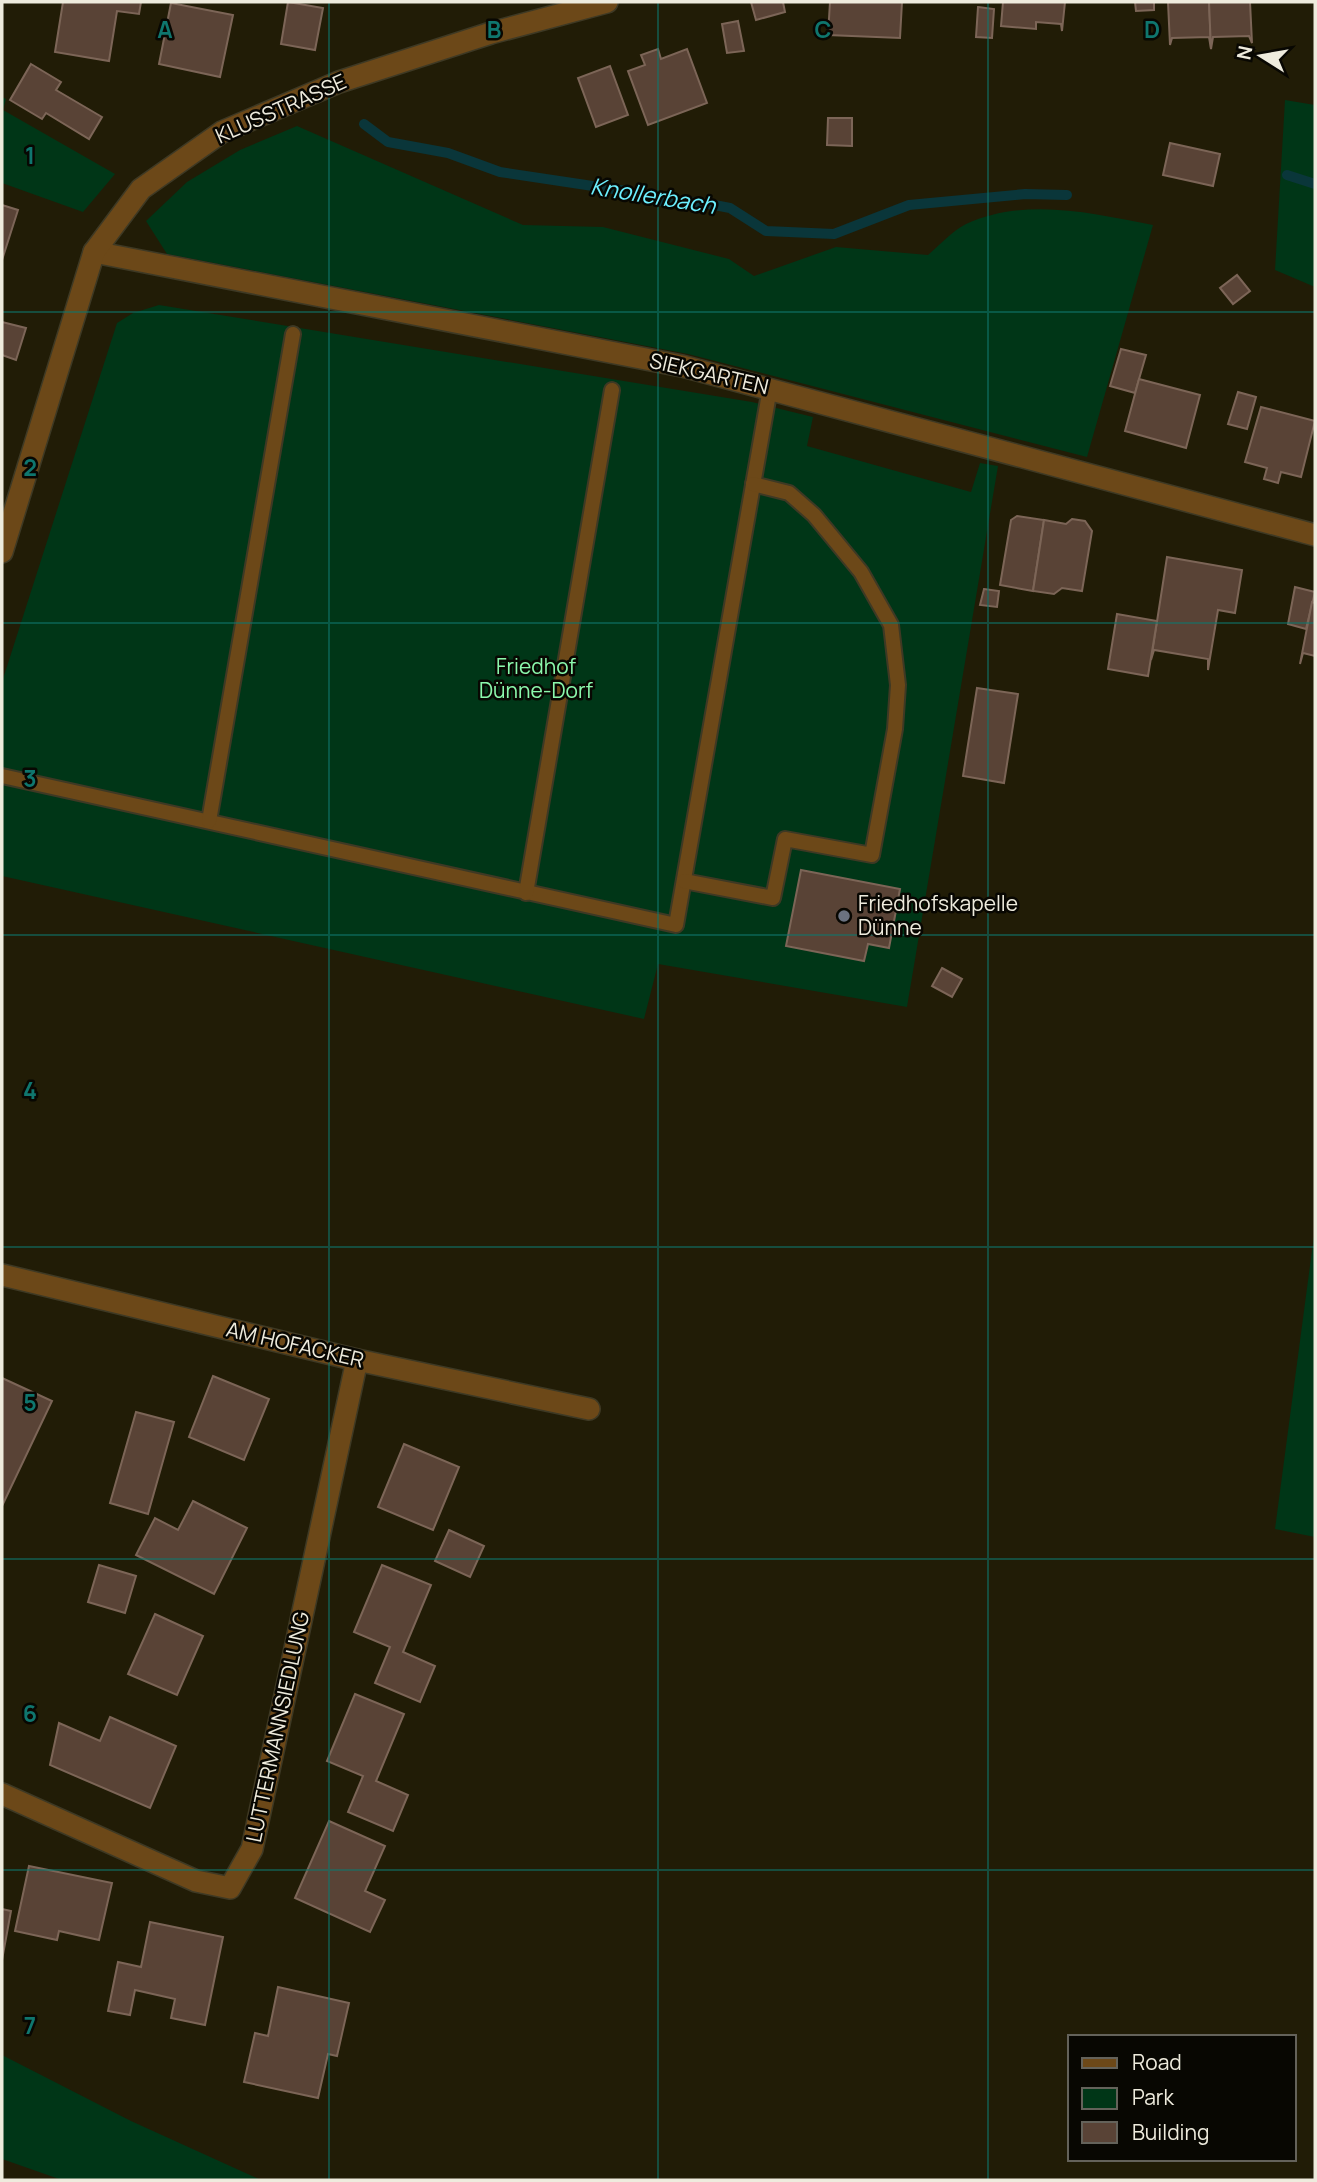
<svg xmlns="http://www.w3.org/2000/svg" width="1317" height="2182" font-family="Manrope,sans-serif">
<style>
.green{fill:#003617}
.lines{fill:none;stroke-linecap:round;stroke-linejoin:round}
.stream{stroke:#0a363a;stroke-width:10}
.building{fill:#594336;stroke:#7c6557;stroke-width:2}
.service-casing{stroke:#3e3924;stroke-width:18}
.minor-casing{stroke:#3e3924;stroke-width:24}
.service{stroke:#6c4818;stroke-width:14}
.minor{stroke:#6c4818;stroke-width:21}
.grid{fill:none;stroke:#0f766e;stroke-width:2;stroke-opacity:0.55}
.worship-dot{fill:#6b7280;stroke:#080702;stroke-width:2.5}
.labels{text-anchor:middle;stroke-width:5;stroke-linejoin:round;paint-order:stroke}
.street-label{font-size:21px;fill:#eeebdd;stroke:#080702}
.park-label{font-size:21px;fill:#8bf8ac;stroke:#080702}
.poi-label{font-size:21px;fill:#eeebdd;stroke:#080702;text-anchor:start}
.water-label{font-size:23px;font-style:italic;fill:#6ceffe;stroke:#080702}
.grid-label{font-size:23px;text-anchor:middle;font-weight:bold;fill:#0f766e;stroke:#080702;stroke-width:5;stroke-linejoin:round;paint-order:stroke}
</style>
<rect width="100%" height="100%" fill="#211c06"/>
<g class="green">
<polygon points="2,97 6,99 3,110 115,174 83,212 2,183"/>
<polygon points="1285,100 1315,105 1315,287 1275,270"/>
<path d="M297,126l226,99 80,2 126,32 25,17 82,-29 92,8c11,-9 24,-24 38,-31 60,-27 125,-11 187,1l-66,232 -399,-103 -521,-100 -21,-33 41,-39 53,-32z"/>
<polygon points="159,305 752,402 813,417 807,446 971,492 980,463 998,466 907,1007 658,964 644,1019 2,876 2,682 117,323 133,313"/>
<polygon points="1315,1228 1315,1537 1275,1529"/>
<polygon points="2,2055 131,2121 261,2180 62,2180 2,2159"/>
</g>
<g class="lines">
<g class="stream">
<polyline points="364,124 388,142 448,153 500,172 626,191 657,201 704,203 730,208 766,231 834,234 909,205 1025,194 1067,195"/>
<polyline points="1287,175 1315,184"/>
</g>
</g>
<g class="building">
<polygon points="63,2 141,2 139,14 117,11 109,61 55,52"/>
<polygon points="288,2 323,8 315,50 281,44"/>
<polygon points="751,2 783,2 785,12 756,20"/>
<polygon points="830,2 902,2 900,38 828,35"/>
<polygon points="1003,2 1065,2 1062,31 1061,24 1036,22 1036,29 1001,26"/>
<polygon points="1135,2 1168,2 1154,2 1154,10 1136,11"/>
<polygon points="1168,2 1209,2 1211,49 1209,37 1172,38 1170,45"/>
<polygon points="1209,2 1250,2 1252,43 1249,36 1213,37 1211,49"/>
<polygon points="171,3 233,15 220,77 159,64"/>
<polygon points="978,7 994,9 992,38 976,37"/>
<polygon points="738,21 744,51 727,53 722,24"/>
<polygon points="658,49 661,59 687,49 707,103 648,125 628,71 645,65 641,55"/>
<polygon points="31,64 61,82 56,90 102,117 89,139 46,113 42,119 10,100"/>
<polygon points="610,66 628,115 596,127 578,78"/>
<polygon points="828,118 852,118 852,146 827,145"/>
<polygon points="1170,143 1220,154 1213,186 1163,175"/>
<polygon points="2,205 18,210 2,260"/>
<polygon points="1237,275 1250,291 1233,304 1220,288"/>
<polygon points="2,322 26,328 16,360 2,355"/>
<polygon points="1121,349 1146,355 1135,393 1110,386"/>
<polygon points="1139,379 1200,395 1186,448 1125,431"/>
<polygon points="1238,392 1256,397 1247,429 1228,424"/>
<polygon points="1261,407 1315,421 1301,477 1281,472 1278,483 1264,479 1267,468 1245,462"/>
<polygon points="1017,516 1044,520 1033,591 1000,585 1011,520"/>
<polygon points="1072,519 1085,521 1092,531 1082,591 1062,588 1054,594 1033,591 1044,520 1066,524"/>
<polygon points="1167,557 1242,570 1235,613 1218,610 1208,670 1208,659 1154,650 1151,660"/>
<polygon points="1295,587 1315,592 1306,629 1288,624"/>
<polygon points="984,589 999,591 997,607 980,605"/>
<polygon points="1312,602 1315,603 1315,656 1303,653 1300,664"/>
<polygon points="1117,614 1157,621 1148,676 1108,669"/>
<polygon points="977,688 1018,694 1004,783 963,776"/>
<polygon points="801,870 900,889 889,948 868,944 864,961 786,946"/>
<polygon points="942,968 962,979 952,997 932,986"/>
<polygon points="213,1376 269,1399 244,1460 189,1437"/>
<polygon points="2,1378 52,1401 2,1506"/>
<polygon points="136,1412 174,1422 148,1514 110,1503"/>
<polygon points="404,1444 459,1467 433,1530 378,1507"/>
<polygon points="193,1501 247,1528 214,1594 136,1555 155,1518 178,1530"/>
<polygon points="449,1530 484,1546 470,1577 435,1561"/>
<polygon points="99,1565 136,1576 125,1613 88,1602"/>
<polygon points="382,1565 431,1585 403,1652 435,1666 420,1702 375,1683 390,1647 354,1632"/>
<polygon points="155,1614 203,1636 177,1695 128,1674"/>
<polygon points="355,1694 404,1714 376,1781 408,1795 393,1831 348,1812 363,1776 327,1761"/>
<polygon points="110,1717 176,1746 150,1808 50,1765 59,1723 100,1741"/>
<polygon points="329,1821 385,1846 365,1891 385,1900 370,1932 295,1898"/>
<polygon points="29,1866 112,1883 99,1940 59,1931 57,1940 15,1931"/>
<polygon points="2,1909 11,1911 2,1960"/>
<polygon points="150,1922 223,1937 205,2025 171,2018 175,1999 135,1990 130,2015 108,2011 118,1962 141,1967"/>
<polygon points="278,1987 349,2003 337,2056 328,2054 318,2098 244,2082 255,2033 268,2036"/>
</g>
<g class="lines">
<defs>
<g id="service">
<polyline points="2,776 676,925 770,388"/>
<polyline points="209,821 293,334"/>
<polyline points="684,881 773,898 785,839 872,855 895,729 898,685 891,625 861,572 814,515 789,493 753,484"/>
<polyline points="526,893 612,390"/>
</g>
<g id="minor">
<polyline points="94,252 682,366 1315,535"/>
<polyline points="2,552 94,252 141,189 222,132 339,82 491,33 607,2"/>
<polyline points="2,1275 357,1360 589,1409"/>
<polyline points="2,1794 196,1881 230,1888 252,1849 357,1360"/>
</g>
</defs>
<use href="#service" class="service-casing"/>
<use href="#minor" class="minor-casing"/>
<use href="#service" class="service"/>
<use href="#minor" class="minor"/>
</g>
<path class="grid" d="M329,2v2178M658,2v2178M988,2v2178M2,312h1313M2,623h1313M2,935h1313M2,1247h1313M2,1559h1313M2,1870h1313"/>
<circle class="worship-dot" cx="844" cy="916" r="7"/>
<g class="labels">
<g class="street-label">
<text transform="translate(281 109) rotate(-24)" y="7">KLUSSTRASSE</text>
<text transform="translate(709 374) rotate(13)" y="7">SIEKGARTEN</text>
<text transform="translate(295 1345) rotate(13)" y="7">AM HOFACKER</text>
<text transform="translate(278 1727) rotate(-78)" y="7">LUTTERMANNSIEDLUNG</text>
</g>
<g class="park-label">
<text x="536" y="674">Friedhof<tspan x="536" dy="24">Dünne-Dorf</tspan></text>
</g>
<g class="poi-label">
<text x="858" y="911">Friedhofskapelle<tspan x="858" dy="24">Dünne</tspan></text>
</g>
<g class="water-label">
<text transform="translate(653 196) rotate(9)" y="8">Knollerbach</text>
</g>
</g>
<g class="grid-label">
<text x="165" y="38">A</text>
<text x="494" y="38">B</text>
<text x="823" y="38">C</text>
<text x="1152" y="38">D</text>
<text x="30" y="164">1</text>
<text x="30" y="476">2</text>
<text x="30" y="787">3</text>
<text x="30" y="1099">4</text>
<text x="30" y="1411">5</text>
<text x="30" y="1722">6</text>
<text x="30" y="2034">7</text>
</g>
<rect width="1317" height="2182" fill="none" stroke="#eeebdd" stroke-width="7"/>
<rect x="1068" y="2035" width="228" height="126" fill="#080702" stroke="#64625a" stroke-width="2"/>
<rect x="1082" y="2058" width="35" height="10" fill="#6c4818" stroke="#64625a" stroke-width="2"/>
<text x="1132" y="2070" font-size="21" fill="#eeebdd">Road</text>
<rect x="1082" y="2088" width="35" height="21" fill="#003617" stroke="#64625a" stroke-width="2"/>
<text x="1132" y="2105" font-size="21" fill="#eeebdd">Park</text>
<rect x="1082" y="2122" width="35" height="21" fill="#594336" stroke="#64625a" stroke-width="2"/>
<text x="1132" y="2140" font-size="21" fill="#eeebdd">Building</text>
<g transform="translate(1261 56) rotate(281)" stroke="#080702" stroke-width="5" paint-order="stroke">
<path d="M0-5L12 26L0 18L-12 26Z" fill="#eeebdd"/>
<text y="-10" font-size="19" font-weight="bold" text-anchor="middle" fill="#eeebdd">N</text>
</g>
</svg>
